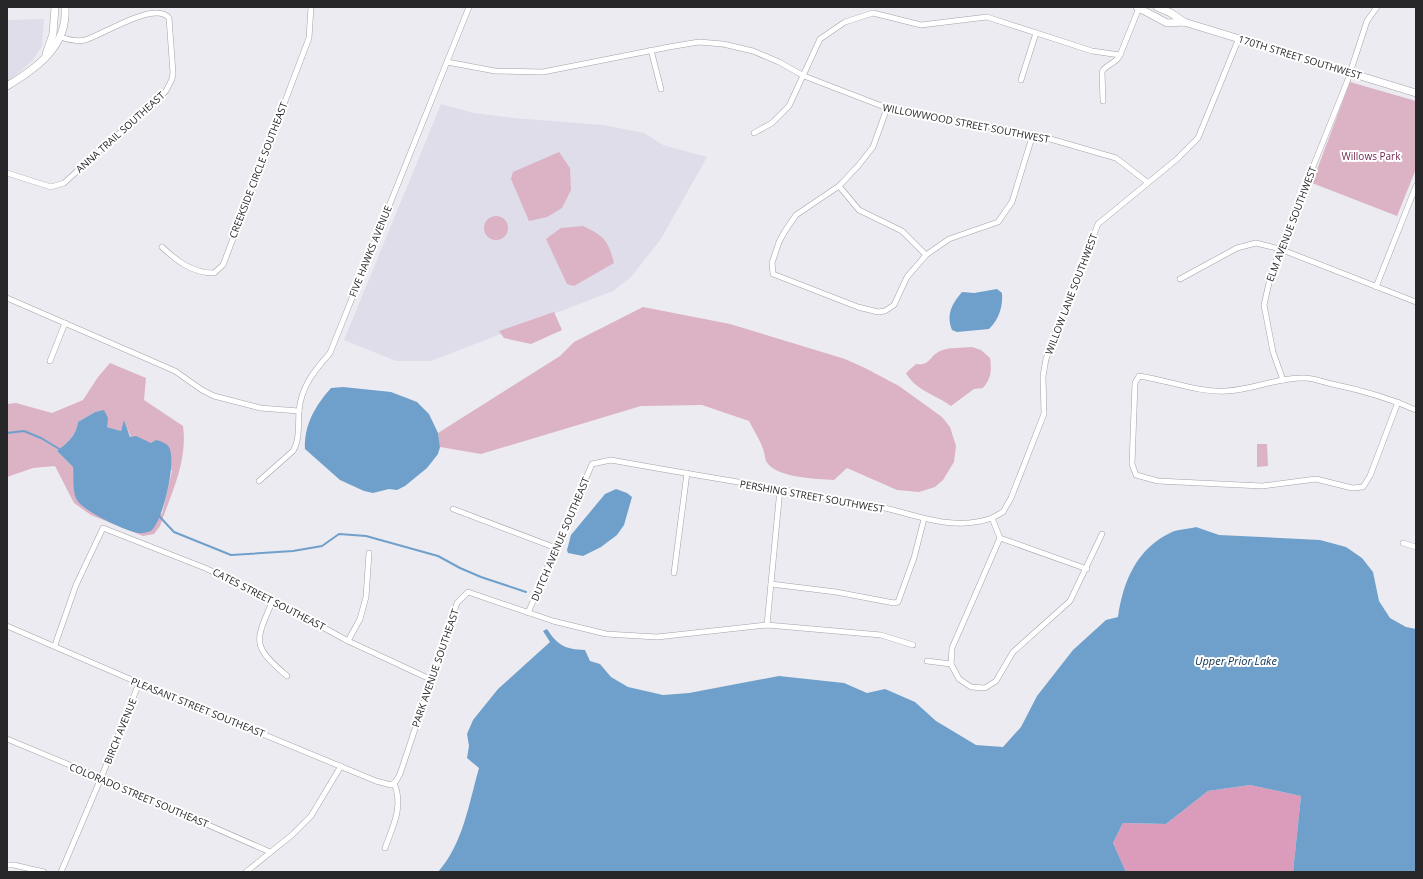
<svg xmlns="http://www.w3.org/2000/svg" width="1423" height="879" font-family="'Open Sans',sans-serif">
<style>
.built{fill:#e0ddea}
.green{fill:#dcb2c5;fill-rule:evenodd}
.forest{fill:#da9cba}
.water{fill:#6fa0cb}
.lines{fill:none;stroke-linecap:round;stroke-linejoin:round}
.stream{stroke:#6fa0cb;stroke-width:2}
.street-casing{stroke:#a3a2a8;stroke-width:6}
.secondary-casing{stroke:#a3a2a8;stroke-width:8}
.street{stroke:#fff;stroke-width:5}
.secondary{stroke:#fff;stroke-width:7}
.labels{text-anchor:middle;stroke-width:4;stroke-linejoin:round;paint-order:stroke}
.street-label{font-size:10px;fill:#272629;stroke:#fff}
.park-label{font-size:10px;fill:#712851;stroke:#fff}
.water-label{font-size:11px;font-style:italic;fill:#082f4c;stroke:#fff}
</style>
<rect width="100%" height="100%" fill="#ecebf1"/>
<g class="built">
<polygon points="44,19 42,46 32,61 7,83 7,20"/>
<polygon points="441,104 474,113 513,118 604,125 644,133 663,145 707,157 661,239 631,277 613,291 431,361 396,361 344,340"/>
</g>
<g class="green">
<polygon points="1350,82 1416,101 1416,169 1397,216 1312,183"/>
<polygon points="559,152 570,168 571,190 562,208 547,217 529,221 511,179 513,172"/>
<circle cx="496" cy="228" r="12"/>
<path d="M583,226c21,10 25,14 31,37l-40,23 -7,-2 -21,-45 15,-11z"/>
<path d="M643,307l87,17 115,35 20,9 34,18 43,31 8,10 6,19 -2,16 -11,18 -8,7 -16,5 -22,-2 -50,-22 -13,12c-17,-1 -59,-2 -68,-19 -1,-2 -1,-6 -2,-9 -3,-11 -10,-21 -15,-31l-47,-16 -61,1 -160,48 -41,-7 -2,-14 122,-77 14,-14z"/>
<polygon points="554,312 562,330 531,344 504,338 499,331"/>
<path d="M972,347l9,3 9,8c2,12 1,21 -7,30l-9,1 -23,17c-15,-11 -36,-16 -45,-33l10,-9c15,2 13,-8 24,-13 9,-4 22,-3 32,-4z"/>
<path d="M110,363l36,15 -2,22 39,26c5,35 -12,68 -23,100l-6,8 -11,2 -52,-21 -17,-12 -19,-37 -22,2 -26,9v-73l9,-1 36,10 31,-13 15,-23zM104,411l3,16 14,4 3,-10 7,16 20,6 21,28 -10,43 -88,-40 -1,-7 -16,-16c11,-9 19,-15 21,-29l17,-10z"/>
<polygon points="1257,444 1267,444 1268,466 1257,467"/>
</g>
<polygon class="forest" points="1250,785 1301,796 1293,872 1126,872 1113,843 1123,823 1166,824 1208,791"/>
<g class="water">
<path d="M997,289l5,4c1,14 -3,26 -13,36l-32,3 -5,-2c-6,-16 0,-26 10,-38l12,1z"/>
<path d="M343,387l48,5 26,10 12,12 9,19 2,14 -2,7 -11,14 -22,18 -8,4 -8,-1 -16,4 -9,-2 -24,-11 -35,-31c-1,-24 10,-43 26,-61z"/>
<path d="M104,410l4,8 -1,9 14,4 3,-11 6,17 6,-1 15,7 5,-3c5,1 10,3 13,7 8,14 -6,74 -18,84 -3,1 -9,3 -12,2 -12,-1 -56,-22 -62,-33 -5,-8 -3,-23 -4,-33l-16,-16c11,-9 19,-15 21,-29l17,-10z"/>
<polygon points="616,489 627,493 632,497 624,525 617,535 601,547 583,556 568,553 567,550 571,535 605,494"/>
<path d="M1196,527l23,8 101,5 26,7 16,11 11,14 6,29 11,17 16,9 10,2v243h-123l8,-76 -51,-11 -42,6 -42,33 -43,-1 -10,20 13,29h-688c25,-28 31,-69 41,-104l-12,-10 2,-12 -2,-12 6,-14 25,-31 52,-47 -7,-11 4,-2c11,17 18,20 38,21l5,11 10,3 11,13 17,10 35,8 26,-2 90,-17 65,7 23,10 18,-4 30,13 21,19 40,24 27,2 18,-20 16,-31 36,-46 33,-30 12,-3c5,-36 19,-69 54,-85 7,-3 17,-3 24,-5z"/>
</g>
<g class="lines">
<g class="stream">
<polyline points="7,433 24,431 41,438 61,450"/>
<polyline points="159,516 174,532 231,555 293,551 322,546 339,534 366,536 438,556 460,568 481,577 526,592"/>
</g>
<defs>
<g id="street">
<polyline points="651,50 661,89"/>
<polyline points="447,62 495,71 543,72 669,47 699,42 723,44 753,51 779,62 804,76 887,108 1033,134 1116,158 1147,182"/>
<polyline points="1021,80 1036,33"/>
<path d="M1103,101l-1,-29c4,-8 14,-8 18,-17"/>
<polyline points="887,108 873,147 858,166 839,186 796,215 785,231 779,242 772,263 773,274 858,307 878,312 885,311 894,305 907,277 926,255 949,239 998,222 1012,202 1033,134"/>
<polyline points="754,133 772,123 789,106 820,39 845,22 873,13 921,25 987,17 1092,51 1120,55 1139,8"/>
<path d="M7,173l44,14 13,-4 102,-92 6,-12 1,-6 -4,-55c-14,-18 -66,17 -84,22 -9,2 -16,0 -24,-3"/>
<polyline points="839,186 859,210 902,231 926,255"/>
<path d="M162,247c15,14 30,26 52,26l9,-8 86,-227 2,-31"/>
<polyline points="1180,279 1237,248 1256,243 1280,249 1416,302"/>
<polyline points="1376,287 1416,186"/>
<polyline points="7,298 175,371 202,390 214,396 260,408 299,411"/>
<polyline points="50,361 65,323"/>
<polyline points="1283,380 1273,352 1264,305 1269,283 1280,249 1347,82 1367,21 1377,7"/>
<path d="M1398,402l-28,74 -7,11 -11,1 -36,-9 -54,7 -104,-5 -22,-6 -4,-11 3,-81 4,-7c28,4 61,17 87,15 27,-1 52,-14 79,-13 8,0 18,4 27,6 29,6 57,14 84,26"/>
<path d="M259,481l34,-30c7,-11 5,-27 6,-40 2,-24 15,-40 31,-58l139,-346"/>
<polyline points="453,509 556,548"/>
<polyline points="992,518 1003,512 1011,498 1044,414 1043,376 1046,359 1098,224 1177,159 1198,138 1239,38"/>
<polyline points="1000,538 952,648 951,664 959,679 971,687 985,688 996,681 1013,652 1070,601 1102,534"/>
<polyline points="1403,543 1416,547"/>
<polyline points="674,573 687,473"/>
<polyline points="771,584 836,592 894,603 898,602 914,558 924,519"/>
<path d="M273,600c-18,42 -22,45 14,76"/>
<path d="M528,613l64,-149 19,-4c87,16 173,29 260,45 40,7 79,28 121,13l8,20 87,31"/>
<polyline points="767,625 780,489"/>
<polyline points="7,626 139,683 376,781 391,785 396,781 400,774 457,603 468,592 553,621 606,634 657,637 767,625 881,635 913,645"/>
<polyline points="348,641 360,619 366,597 369,553"/>
<polyline points="55,645 76,585 103,528 205,568 273,600 348,641 430,679"/>
<polyline points="927,661 951,664"/>
<polyline points="7,739 101,778 270,852"/>
<path d="M385,848c8,-22 19,-42 9,-65"/>
<polyline points="7,865 14,865 44,872"/>
<polyline points="61,872 101,778 139,683"/>
<polyline points="246,872 292,835 311,816 341,766"/>
</g>
<g id="secondary">
<polyline points="1137,7 1167,23 1184,22 1416,93"/>
<polyline points="1157,7 1171,13 1184,22"/>
<polyline points="46,54 53,34 55,7"/>
<path d="M7,86c30,-18 61,-40 58,-79"/>
</g>
</defs>
<use href="#street" class="street-casing"/>
<use href="#secondary" class="secondary-casing"/>
<use href="#street" class="street"/>
<use href="#secondary" class="secondary"/>
</g>
<g class="labels">
<g class="street-label">
<text transform="translate(1300 57) rotate(17)" y="4">170TH STREET SOUTHWEST</text>
<text transform="translate(966 123) rotate(11)" y="4">WILLOWWOOD STREET SOUTHWEST</text>
<text transform="translate(120 132) rotate(-42)" y="4">ANNA TRAIL SOUTHEAST</text>
<text transform="translate(258 170) rotate(-69)" y="4">CREEKSIDE CIRCLE SOUTHEAST</text>
<text transform="translate(1291 224) rotate(-69)" y="4">ELM AVENUE SOUTHWEST</text>
<text transform="translate(370 251) rotate(-68)" y="4">FIVE HAWKS AVENUE</text>
<text transform="translate(1071 294) rotate(-69)" y="4">WILLOW LANE SOUTHWEST</text>
<text transform="translate(812 496) rotate(10)" y="4">PERSHING STREET SOUTHWEST</text>
<text transform="translate(560 539) rotate(-67)" y="4">DUTCH AVENUE SOUTHEAST</text>
<text transform="translate(269 599) rotate(27)" y="4">CATES STREET SOUTHEAST</text>
<text transform="translate(435 668) rotate(-71)" y="4">PARK AVENUE SOUTHEAST</text>
<text transform="translate(198 707) rotate(22)" y="4">PLEASANT STREET SOUTHEAST</text>
<text transform="translate(120 731) rotate(-68)" y="4">BIRCH AVENUE</text>
<text transform="translate(139 795) rotate(23)" y="4">COLORADO STREET SOUTHEAST</text>
</g>
<g class="park-label">
<text x="1371" y="160">Willows Park</text>
</g>
<g class="water-label">
<text x="1236" y="665">Upper Prior Lake</text>
</g>
</g>
<rect width="1423" height="879" fill="none" stroke="#272629" stroke-width="16"/>
</svg>
